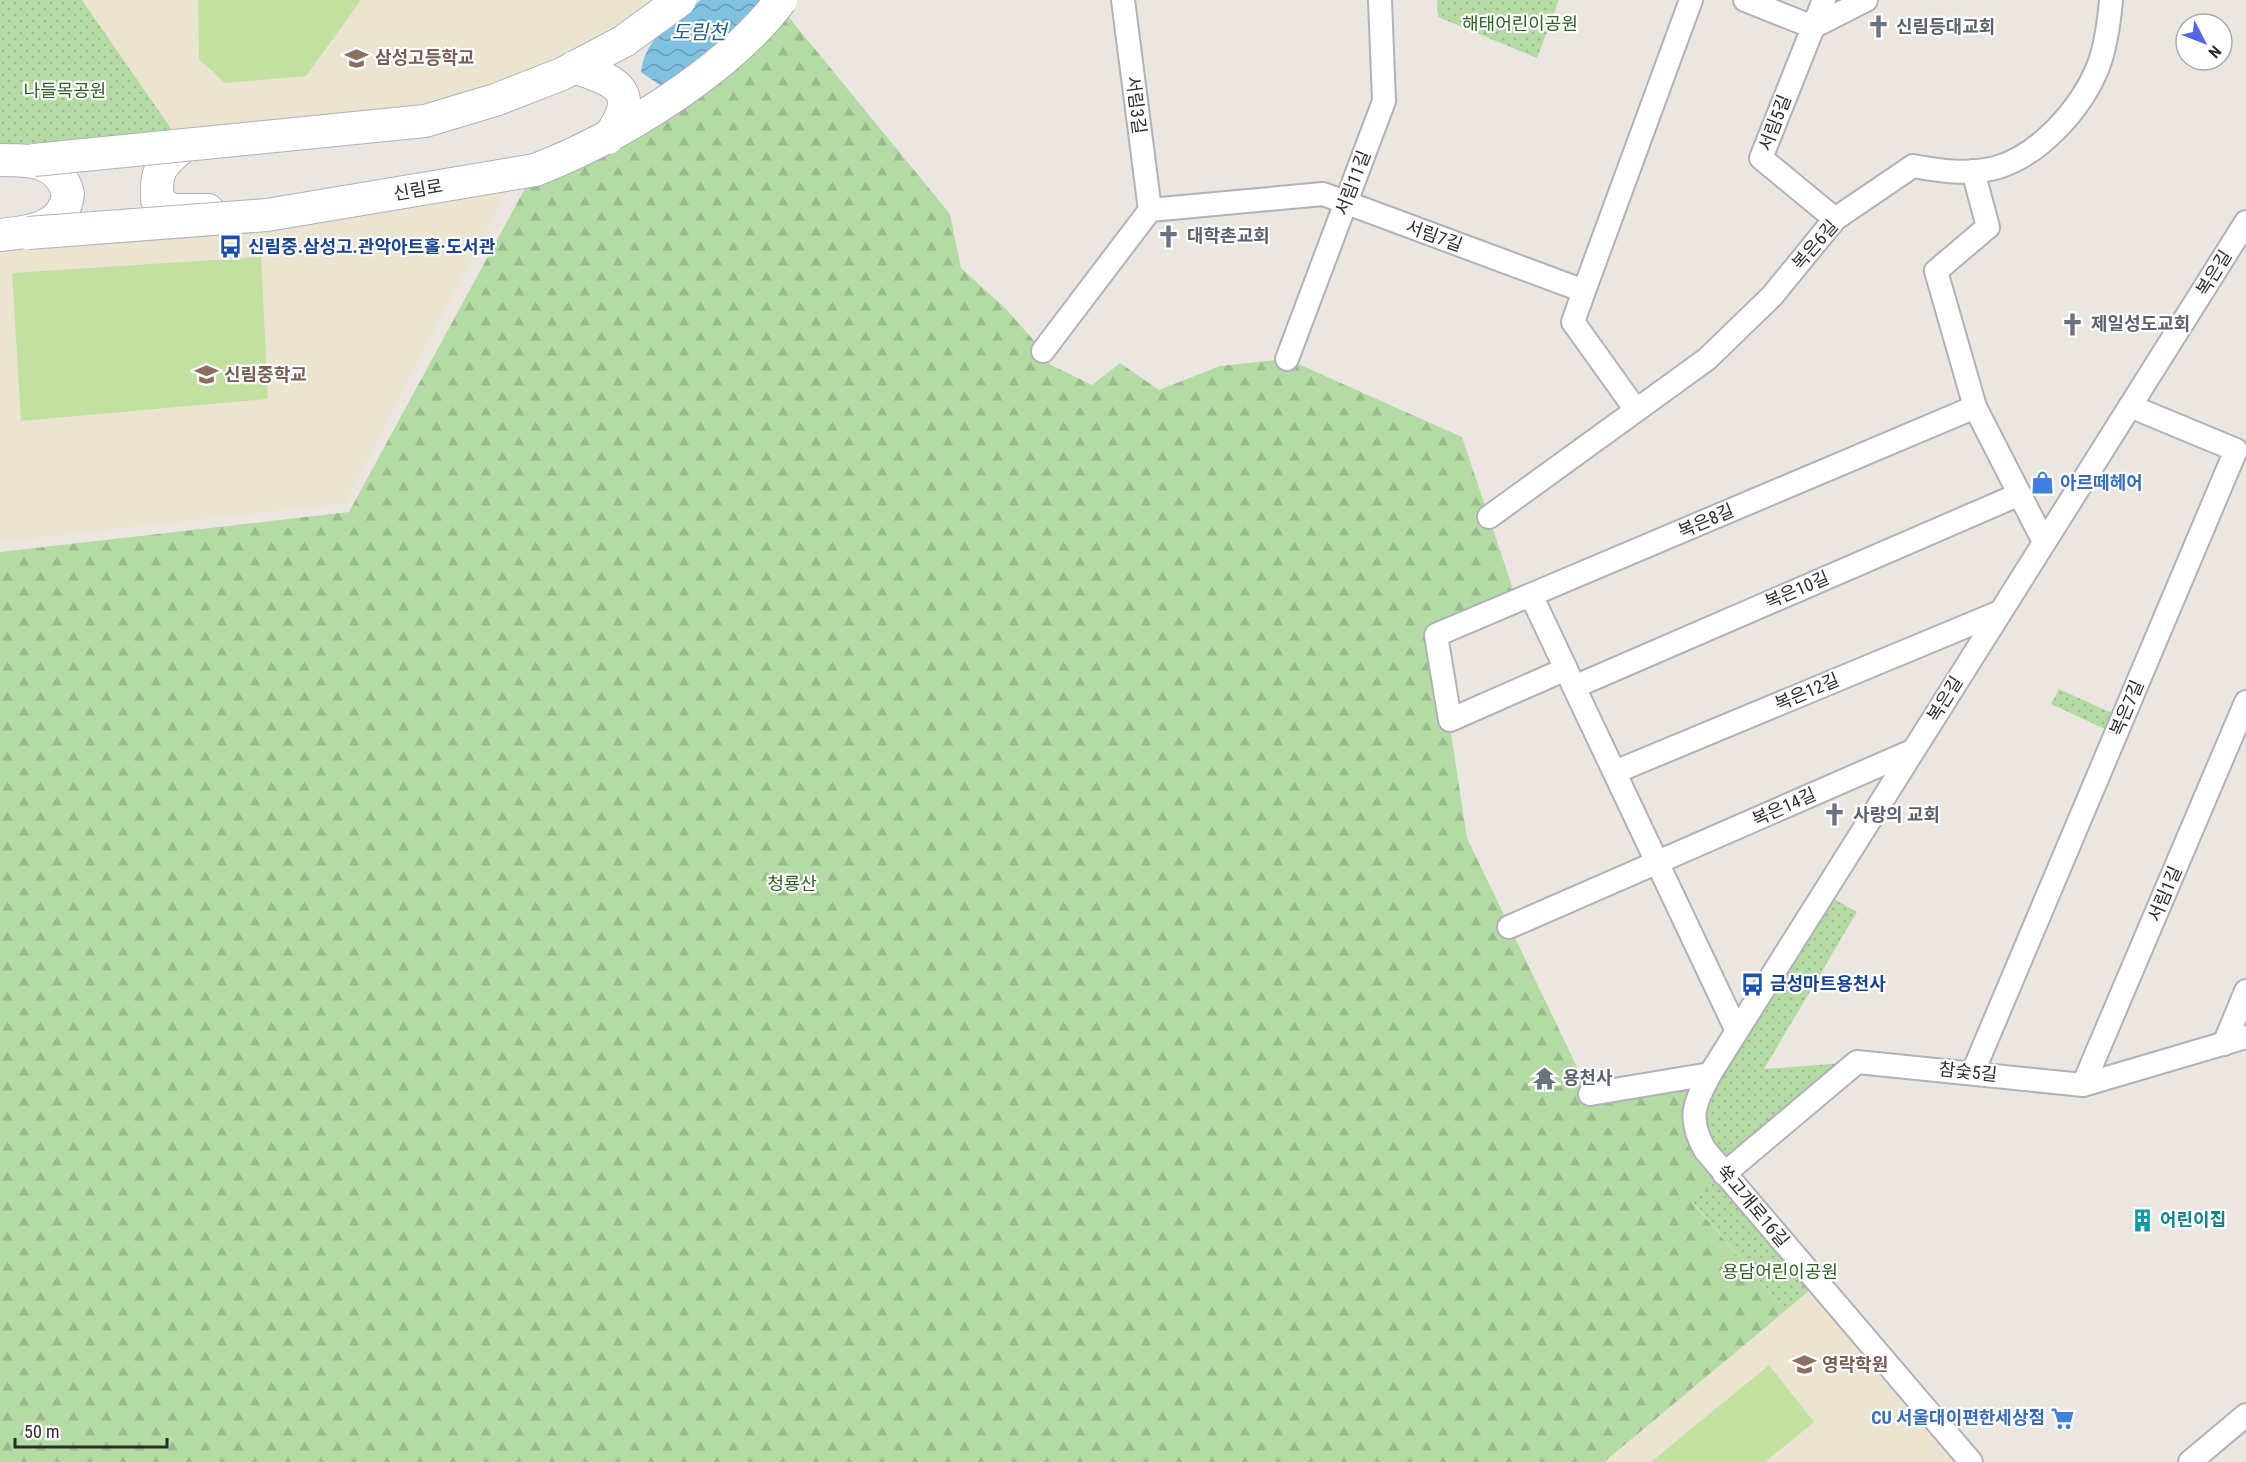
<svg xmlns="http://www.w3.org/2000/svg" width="2246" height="1462" font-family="'Roboto Condensed','Noto Sans KR',sans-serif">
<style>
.education{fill:#ebe4d1}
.green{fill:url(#green-dots)}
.forest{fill:url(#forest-firs)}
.pitch{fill:#c2e1a0}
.water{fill:url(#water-waves)}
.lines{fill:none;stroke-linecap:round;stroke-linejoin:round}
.street-casing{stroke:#b0b1ba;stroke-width:26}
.secondary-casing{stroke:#b0b1ba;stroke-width:34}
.street{stroke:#fff;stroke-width:22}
.secondary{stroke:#fff;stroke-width:32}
.secondary-bridge-casing{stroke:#b0b1ba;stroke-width:34;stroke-linecap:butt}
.secondary-bridge{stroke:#fff;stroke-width:32}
.labels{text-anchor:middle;stroke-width:4.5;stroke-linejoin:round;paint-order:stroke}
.park-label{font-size:18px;fill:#2d6123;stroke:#fff}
.worship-label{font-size:18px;font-weight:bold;fill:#5b616d;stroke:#fff;text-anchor:start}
.education-label{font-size:18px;font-weight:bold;fill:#785e54;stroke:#fff;text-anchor:start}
.street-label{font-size:18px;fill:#2c2c2c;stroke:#fff}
.transit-label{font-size:18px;font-weight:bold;fill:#164399;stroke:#fff;text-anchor:start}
.shop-label{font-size:18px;font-weight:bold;fill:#366cbe;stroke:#fff;text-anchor:start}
.culture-label{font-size:18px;font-weight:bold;fill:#0d838f;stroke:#fff;text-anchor:start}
.water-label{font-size:20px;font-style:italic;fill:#1e608d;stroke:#fff}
</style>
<defs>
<pattern id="green-dots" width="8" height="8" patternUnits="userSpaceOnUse" patternTransform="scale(1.5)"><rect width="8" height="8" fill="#b3dba3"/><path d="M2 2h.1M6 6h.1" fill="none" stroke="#9abc8c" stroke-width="1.8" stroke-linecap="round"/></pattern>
<pattern id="forest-firs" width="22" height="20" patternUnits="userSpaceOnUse" patternTransform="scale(1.5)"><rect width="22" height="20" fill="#b3dba3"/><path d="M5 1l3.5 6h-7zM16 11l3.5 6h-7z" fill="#9abc8c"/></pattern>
<pattern id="water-waves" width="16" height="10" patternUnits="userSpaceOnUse" patternTransform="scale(1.5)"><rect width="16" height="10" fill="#80c1e1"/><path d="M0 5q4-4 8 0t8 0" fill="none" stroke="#699db7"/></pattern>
</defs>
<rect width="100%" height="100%" fill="#ebe7e0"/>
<g class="education">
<polygon points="82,0 645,0 662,15 495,100 183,146"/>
<polygon points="506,192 345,503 0,542 0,247 261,231"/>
<polygon points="1818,1283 1971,1462 1604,1462"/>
</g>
<g class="green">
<polygon points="0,0 82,0 183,146 0,160"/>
<polygon points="1437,0 1559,0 1537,58 1438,17"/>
<polygon points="2059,689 2112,713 2105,729 2051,704"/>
<polygon points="1822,892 1857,912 1764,1069 1857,1062 1725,1174 1818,1283 1785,1311 1692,1201 1724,1174 1694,1123"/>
</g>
<polygon class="forest" points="778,4 950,214 961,268 1007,310 1043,351 1049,364 1092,385 1120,363 1159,390 1220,366 1287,359 1462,437 1517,601 1436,635 1467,838 1590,1094 1710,1074 1694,1109 1724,1174 1692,1202 1785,1311 1604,1462 0,1462 0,552 349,512 535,170 576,154"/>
<g class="pitch">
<polygon points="198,0 361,0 306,76 225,83 199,59"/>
<polygon points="261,257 268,399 21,421 12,273"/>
<polygon points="1769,1365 1814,1422 1765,1462 1651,1462"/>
</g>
<path class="water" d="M701,0h70l-57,52 -53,34 -20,-14c3,-33 35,-55 60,-72z"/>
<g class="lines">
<defs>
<g id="street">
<polyline points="1123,0 1150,210"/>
<polyline points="1745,0 1813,27 1866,0"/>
<polyline points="1824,0 1761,158 1835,219"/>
<polyline points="1973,171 1988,227 1936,271 1975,407"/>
<polyline points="1584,291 1573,322 1636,410"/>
<polyline points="1043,351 1150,210 1323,194 1584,291 1691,0"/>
<polyline points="1287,359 1384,101 1380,0"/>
<polyline points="2020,494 1574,687 1566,669 1450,720 1436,635 1975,407 2044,542"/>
<path d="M1489,517l218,-158 65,-63 63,-77 78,-53c27,5 54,9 82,2 44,-12 86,-59 103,-101 8,-21 11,-44 13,-67"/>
<polyline points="1531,595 1566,669"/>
<polyline points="1574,687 1736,1029"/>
<polyline points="1615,772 2000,612"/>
<polyline points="1509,927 1912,751"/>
<polyline points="2224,1044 2246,991"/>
<polyline points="1973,1072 2236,450 2130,406"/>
<path d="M1710,1074c-16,30 -23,44 -5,76l266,312"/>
<polyline points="2083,1085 2246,702"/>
<polyline points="1590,1094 1710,1074 2246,222"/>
<polyline points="1724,1174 1857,1062 2083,1085 2246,1037"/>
<polyline points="2190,1462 2246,1415"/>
</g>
<g id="secondary">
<path d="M183,146c-23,20 -27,23 -26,54l14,10h37"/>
<path d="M0,160c29,0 60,0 68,34 -4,35 -39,38 -68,41"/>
</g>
</defs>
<use href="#street" class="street-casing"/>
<use href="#secondary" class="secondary-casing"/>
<use href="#street" class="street"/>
<use href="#secondary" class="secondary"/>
<defs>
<g id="secondary-bridge">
<path d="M574,67c46,15 67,25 34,71"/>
<polyline points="34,160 425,121 495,100 562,74 624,41 680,0"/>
<path d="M28,233l239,-18 268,-45c81,-31 193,-99 246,-170"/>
</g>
</defs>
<use href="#secondary-bridge" class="secondary-bridge-casing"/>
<use href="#secondary-bridge" class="secondary-bridge"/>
</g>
<defs>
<symbol id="church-bare" viewBox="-9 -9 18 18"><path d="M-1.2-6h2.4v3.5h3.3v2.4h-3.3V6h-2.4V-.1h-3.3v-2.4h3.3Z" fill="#6b7280" stroke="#fff" stroke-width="2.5" paint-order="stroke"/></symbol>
<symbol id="school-bare" viewBox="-9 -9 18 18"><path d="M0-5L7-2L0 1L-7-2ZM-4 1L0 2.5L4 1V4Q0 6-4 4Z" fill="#8d6e63" stroke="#fff" stroke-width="2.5" paint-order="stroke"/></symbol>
<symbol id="bus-bare" viewBox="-9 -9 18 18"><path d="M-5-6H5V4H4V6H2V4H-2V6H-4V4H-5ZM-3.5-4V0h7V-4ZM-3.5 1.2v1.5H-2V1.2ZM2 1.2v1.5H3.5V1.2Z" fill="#1a4fb4" stroke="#fff" stroke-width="2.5" paint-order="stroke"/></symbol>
<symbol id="shop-bare" viewBox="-9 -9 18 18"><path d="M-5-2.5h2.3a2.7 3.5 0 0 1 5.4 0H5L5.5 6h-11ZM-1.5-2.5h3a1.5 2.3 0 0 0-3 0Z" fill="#3f7fe0" stroke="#fff" stroke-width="2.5" paint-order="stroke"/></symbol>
<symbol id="temple-bare" viewBox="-9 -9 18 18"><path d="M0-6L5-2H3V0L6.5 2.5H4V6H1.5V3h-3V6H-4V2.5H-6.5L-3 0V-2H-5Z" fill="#6b7280" stroke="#fff" stroke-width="2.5" paint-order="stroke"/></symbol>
<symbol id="building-bare" viewBox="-9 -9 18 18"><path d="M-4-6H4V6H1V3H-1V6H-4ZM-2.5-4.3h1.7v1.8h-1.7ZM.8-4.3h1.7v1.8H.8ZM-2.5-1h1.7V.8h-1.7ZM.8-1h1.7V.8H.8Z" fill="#0f9aa8" stroke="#fff" stroke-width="2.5" paint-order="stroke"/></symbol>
<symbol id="supermarket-bare" viewBox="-9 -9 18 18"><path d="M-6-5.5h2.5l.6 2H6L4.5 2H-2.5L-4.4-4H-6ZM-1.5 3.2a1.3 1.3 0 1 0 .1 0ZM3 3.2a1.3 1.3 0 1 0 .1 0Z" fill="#3f7fe0" stroke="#fff" stroke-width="2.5" paint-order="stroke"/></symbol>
</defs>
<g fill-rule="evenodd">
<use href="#church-bare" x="1862" y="10" width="33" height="33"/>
<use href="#school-bare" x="340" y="42" width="33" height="33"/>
<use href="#church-bare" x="1152" y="220" width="33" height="33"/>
<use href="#bus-bare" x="214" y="230" width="33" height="33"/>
<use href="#church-bare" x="2056" y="308" width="33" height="33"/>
<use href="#school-bare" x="190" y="358" width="33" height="33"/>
<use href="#shop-bare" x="2026" y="466" width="33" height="33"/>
<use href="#church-bare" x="1818" y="798" width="33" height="33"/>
<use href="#bus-bare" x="1736" y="968" width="33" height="33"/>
<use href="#temple-bare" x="1528" y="1062" width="33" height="33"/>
<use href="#building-bare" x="2126" y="1204" width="33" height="33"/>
<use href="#school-bare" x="1788" y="1348" width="33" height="33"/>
<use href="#supermarket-bare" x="2046" y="1402" width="33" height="33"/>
</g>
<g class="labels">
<g class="park-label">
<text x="1520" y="30">해태어린이공원</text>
<text x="65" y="97">나들목공원</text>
<text x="792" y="890">청룡산</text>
<text x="1780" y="1278">용담어린이공원</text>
</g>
<g class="worship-label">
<text x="1896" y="33">신림등대교회</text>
<text x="1187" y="242">대학촌교회</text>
<text x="2091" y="330">제일성도교회</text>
<text x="1853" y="821">사랑의 교회</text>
<text x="1563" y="1084">용천사</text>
</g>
<g class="education-label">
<text x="375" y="64">삼성고등학교</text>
<text x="224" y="381">신림중학교</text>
<text x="1822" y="1371">영락학원</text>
</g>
<g class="street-label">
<text transform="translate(1136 105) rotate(83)" y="6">서림3길</text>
<text transform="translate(1775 123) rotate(-69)" y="6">서림5길</text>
<text transform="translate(1353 183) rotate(-69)" y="6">서림11길</text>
<text transform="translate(418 190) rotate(-10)" y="6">신림로</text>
<text transform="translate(1434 236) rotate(20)" y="6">서림7길</text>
<text transform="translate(1815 245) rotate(-49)" y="6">복은6길</text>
<text transform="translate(2214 273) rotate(-58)" y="6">복은길</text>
<text transform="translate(1706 521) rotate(-23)" y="6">복은8길</text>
<text transform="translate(1797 590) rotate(-23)" y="6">복은10길</text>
<text transform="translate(1807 692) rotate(-23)" y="6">복은12길</text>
<text transform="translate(1945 699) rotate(-58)" y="6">복은길</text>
<text transform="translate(2127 708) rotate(-67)" y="6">복은7길</text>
<text transform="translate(1784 807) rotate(-24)" y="6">복은14길</text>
<text transform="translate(2165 894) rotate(-67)" y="6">서림1길</text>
<text transform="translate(1968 1072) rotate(6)" y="6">참숯5길</text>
<text transform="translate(1753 1206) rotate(50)" y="6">쑥고개로16길</text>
</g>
<g class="transit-label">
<text x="248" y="253">신림중.삼성고.관악아트홀·도서관</text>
<text x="1770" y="990">금성마트용천사</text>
</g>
<g class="shop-label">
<text x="2060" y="489">아르떼헤어</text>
<text x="2045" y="1424" text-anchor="end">CU 서울대이편한세상점</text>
</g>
<g class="culture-label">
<text x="2160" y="1226">어린이집</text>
</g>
<g class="water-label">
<text x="699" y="39">도림천</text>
</g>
</g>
<g transform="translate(2204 42) rotate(132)"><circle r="28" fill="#ffffff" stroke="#ababab" stroke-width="1.5"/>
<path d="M0-4.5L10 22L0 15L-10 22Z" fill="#5466e5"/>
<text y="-9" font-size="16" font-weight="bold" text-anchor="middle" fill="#2c2c2c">N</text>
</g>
<path d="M15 1438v9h152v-9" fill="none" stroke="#2c2c2c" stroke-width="3"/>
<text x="24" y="1438" font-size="18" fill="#2c2c2c" stroke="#ffffff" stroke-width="4.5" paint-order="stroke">50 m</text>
</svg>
